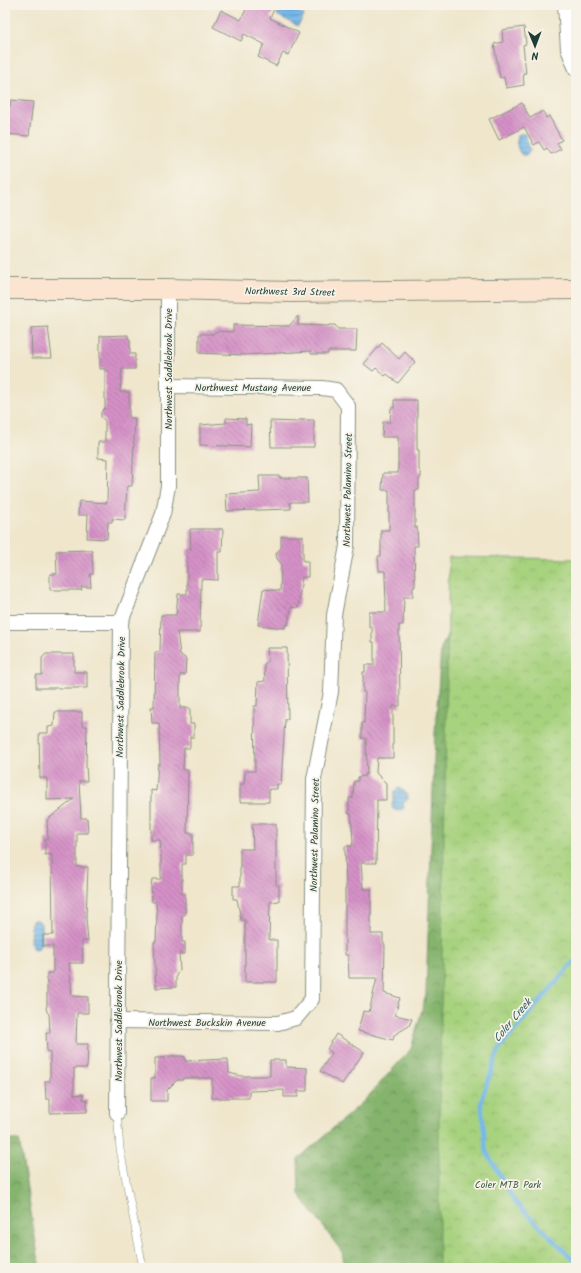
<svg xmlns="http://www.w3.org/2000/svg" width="581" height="1273" font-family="Kalam,sans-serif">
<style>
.forest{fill:url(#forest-crowns);stroke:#527850}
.park{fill:url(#park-crowns);stroke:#638859}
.water{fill:url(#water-rules);stroke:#4a7a90}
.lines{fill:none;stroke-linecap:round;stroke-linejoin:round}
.stream{stroke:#75b8eb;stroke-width:4}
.building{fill:url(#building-back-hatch)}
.lane-casing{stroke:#879280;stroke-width:8}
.street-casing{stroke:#879280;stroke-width:16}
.secondary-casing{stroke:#879280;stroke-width:22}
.lane{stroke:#fff;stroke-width:7}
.street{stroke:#fff;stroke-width:14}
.secondary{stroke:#fce5d0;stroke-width:20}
.labels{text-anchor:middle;stroke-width:3.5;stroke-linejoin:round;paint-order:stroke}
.street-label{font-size:10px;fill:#1f3d34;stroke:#f7f3e8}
.park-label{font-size:10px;fill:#3a5b43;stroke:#f7f3e8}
.water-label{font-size:11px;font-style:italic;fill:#345c62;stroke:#f7f3e8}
</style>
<defs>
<pattern id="forest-crowns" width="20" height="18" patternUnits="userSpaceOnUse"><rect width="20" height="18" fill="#85b46d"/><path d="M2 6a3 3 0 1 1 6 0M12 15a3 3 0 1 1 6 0" fill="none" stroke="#6c945a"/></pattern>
<pattern id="park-crowns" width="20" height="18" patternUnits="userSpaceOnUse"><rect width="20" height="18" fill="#a7d27e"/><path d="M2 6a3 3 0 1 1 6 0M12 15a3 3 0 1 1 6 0" fill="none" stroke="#8fb56e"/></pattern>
<pattern id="water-rules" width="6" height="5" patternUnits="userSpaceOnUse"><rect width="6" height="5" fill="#75b8eb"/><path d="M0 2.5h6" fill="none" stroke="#5f97bf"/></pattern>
<pattern id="building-back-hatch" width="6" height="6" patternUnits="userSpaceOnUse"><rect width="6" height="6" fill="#d591c7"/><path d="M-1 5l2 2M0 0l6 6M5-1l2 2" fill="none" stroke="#ac78a2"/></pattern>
</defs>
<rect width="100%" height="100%" fill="#f7f3e8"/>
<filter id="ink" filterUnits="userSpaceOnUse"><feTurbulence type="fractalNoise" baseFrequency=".025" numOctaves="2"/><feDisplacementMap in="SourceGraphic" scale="8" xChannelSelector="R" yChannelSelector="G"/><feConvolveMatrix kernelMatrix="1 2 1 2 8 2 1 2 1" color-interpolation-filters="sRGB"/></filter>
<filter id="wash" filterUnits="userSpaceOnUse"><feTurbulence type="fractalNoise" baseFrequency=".012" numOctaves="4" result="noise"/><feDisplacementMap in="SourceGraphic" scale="16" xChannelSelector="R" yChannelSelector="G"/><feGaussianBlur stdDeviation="0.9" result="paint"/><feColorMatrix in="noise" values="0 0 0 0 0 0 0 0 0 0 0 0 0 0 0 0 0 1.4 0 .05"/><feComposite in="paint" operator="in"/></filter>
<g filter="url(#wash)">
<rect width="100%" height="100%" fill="#efe6cc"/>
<g class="forest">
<polygon points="460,605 576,1268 345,1268 342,1252 299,1194 298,1159 363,1102 411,1049 426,995 435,733 441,649"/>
<polygon points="5,1140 19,1140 40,1268 5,1268"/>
</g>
<polygon class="park" points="449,557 576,559 576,1268 439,1268 439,1128"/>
<g class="water">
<polygon points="282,5 304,15 298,26 277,15"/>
<path d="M519,134h6l5,16 -4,5h-4c-5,-5 -7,-15 -3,-21z"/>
<path d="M398,788c5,1 10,6 10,11l-5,4 1,5 -6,3 -5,-2 -1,-4 2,-6v-7z"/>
<polygon points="33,920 38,920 41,924 41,943 38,949 33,949 33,946 30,943 31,923"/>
</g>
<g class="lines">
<polyline class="stream" points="576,959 499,1049 481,1101 486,1151 515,1202 576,1262"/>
</g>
<g id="blocks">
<g class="building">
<polygon points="248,5 276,5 270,18 299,33 288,55 283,53 276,66 258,57 264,44 244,34 241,41 213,27 221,10 241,20"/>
<polygon points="524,27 526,44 523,45 525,64 526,73 523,73 524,85 506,88 504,77 500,78 494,44 503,42 502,30"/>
<polygon points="11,100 33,102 29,136 5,134 7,106 10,106"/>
<polygon points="522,103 530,118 543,111 546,118 549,116 562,140 557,143 561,149 551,154 547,148 544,150 539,142 534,145 524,127 499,140 489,119"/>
<polygon points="298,316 298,325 328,326 329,325 335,325 338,329 357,329 356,351 328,351 328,354 311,354 311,351 245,355 199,353 199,334 213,334 217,331 233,332 233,325 289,326"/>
<polygon points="48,327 52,358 32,358 31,328"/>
<polygon points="128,335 128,339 130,339 130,354 135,354 135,369 122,369 120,392 129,392 129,418 135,418 132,486 127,486 125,520 112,519 112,522 108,522 107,539 87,538 88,515 78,515 79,501 107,503 108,459 98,458 98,442 105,442 105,421 101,417 101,412 105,408 105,369 100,369 100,336"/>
<polygon points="382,343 399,359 405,352 415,362 398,383 387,374 385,376 376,368 373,371 364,364"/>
<polygon points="394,400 417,400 417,450 419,450 419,470 421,472 421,477 419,479 419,490 415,490 415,528 417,527 418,546 414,546 415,587 413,587 413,597 404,597 403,625 399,625 400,706 393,706 393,758 377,758 376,773 386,783 386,800 377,800 376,863 361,863 363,889 371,889 371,934 383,934 383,942 385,945 384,993 400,998 395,1015 412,1019 409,1026 394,1035 393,1040 358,1031 363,1011 369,1012 377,978 349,978 348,955 345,955 345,889 346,889 345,846 352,846 353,841 351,814 349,814 349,798 353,798 354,781 358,781 358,777 365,776 365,774 367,774 366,738 362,738 362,723 364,723 365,692 363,692 363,672 365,672 365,665 374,665 374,642 372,642 372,626 369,627 369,612 386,612 385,571 379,571 378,556 381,556 381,530 389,530 389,490 382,490 383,473 398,473 398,437 382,437 383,422 390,422 391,408 394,408"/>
<polygon points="226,418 246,419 246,425 251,424 250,447 200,445 200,425 226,423"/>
<polygon points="298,420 314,420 314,447 271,447 270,421 298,422"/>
<polygon points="259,476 280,476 280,478 307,478 308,502 290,502 291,509 227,511 226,494 260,492"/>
<polygon points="190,529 223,529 222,552 218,552 218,580 201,579 200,632 177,632 180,654 186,659 185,675 180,675 180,708 190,708 190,724 194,724 194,737 190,737 190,748 184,748 183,770 188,770 187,833 193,833 193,855 186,855 186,864 182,864 182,894 185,894 185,915 182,915 182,942 185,942 185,954 179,954 180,971 176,975 176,987 156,988 154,942 156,942 157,915 156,902 152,902 151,886 152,879 161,879 161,855 160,840 151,840 151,790 156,791 158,764 160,764 159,723 152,723 151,707 154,707 155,652 160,652 161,615 176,615 178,594 187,594 187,549 191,549"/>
<polygon points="281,536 303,536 303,561 308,561 308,577 302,577 298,608 291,607 288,625 286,624 285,628 258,625 263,589 280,591 281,563 277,559 276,553 281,548"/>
<polygon points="92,550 93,574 90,574 91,587 81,587 82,590 50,590 50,574 57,574 56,551"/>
<polygon points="267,648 287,648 288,719 285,719 281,784 277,784 277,789 269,789 269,802 240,802 240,784 244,784 245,771 255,771 254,706 257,706 258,682 265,681 264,664 268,661"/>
<polygon points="46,654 74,654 74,672 87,672 87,688 36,688 36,675 42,675 42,658"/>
<polygon points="55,712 82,712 82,726 87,726 86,765 87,781 79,781 81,818 87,818 88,833 77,833 77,867 88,867 86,918 88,941 82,941 83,963 69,963 72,996 88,997 88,1013 77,1013 76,1044 88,1044 87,1068 74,1068 74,1095 83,1094 83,1100 87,1099 87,1112 50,1113 50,1099 46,1099 45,1081 50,1081 50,1052 47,1052 46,1033 50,1033 49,1014 47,1012 46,1007 47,1006 47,973 53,973 53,946 43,946 43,935 53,935 52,854 45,855 45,839 48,839 47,820 74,799 47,800 47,778 40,778 39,733 48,733 48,727 54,726"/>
<polygon points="252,824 276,824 276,885 279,885 279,901 270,902 269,940 277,940 277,982 245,982 245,920 241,920 237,899 233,899 233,886 240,886 240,849 253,849"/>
<polygon points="336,1034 364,1052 342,1084 320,1071 332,1053 327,1049"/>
<polygon points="166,1056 181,1056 185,1057 185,1061 228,1059 229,1073 241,1076 270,1076 270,1060 286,1060 286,1067 307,1068 307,1091 298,1091 298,1097 284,1097 284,1090 249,1091 249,1098 212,1098 212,1078 183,1078 183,1080 177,1080 167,1090 167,1101 151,1101 151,1078 155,1078 155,1058 165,1058"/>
</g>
</g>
</g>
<g filter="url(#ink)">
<use href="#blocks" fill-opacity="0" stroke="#879280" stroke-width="1"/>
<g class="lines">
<defs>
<polyline id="lane" points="117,1113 120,1149 143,1268"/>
<g id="street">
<polyline points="565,5 568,49 576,69"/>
<polyline points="5,622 121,622"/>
<polyline points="117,1021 278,1023 296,1018 312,999 314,779 331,692 334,615 347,546 348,406 336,390 322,388 169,386"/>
<polyline points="117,1113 121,622 163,514 168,486 168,289"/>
</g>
<polyline id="secondary" points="5,289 168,289 291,292 576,289"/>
</defs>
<use href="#lane" class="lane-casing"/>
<use href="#street" class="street-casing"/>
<use href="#secondary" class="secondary-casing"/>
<use href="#lane" class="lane"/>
<use href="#street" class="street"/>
<use href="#secondary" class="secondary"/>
</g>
</g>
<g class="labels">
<g class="street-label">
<text transform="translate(290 291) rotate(1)" y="4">Northwest 3rd Street</text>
<text transform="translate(168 369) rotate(-90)" y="4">Northwest Saddlebrook Drive</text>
<text x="253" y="391">Northwest Mustang Avenue</text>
<text transform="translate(347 490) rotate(-89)" y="4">Northwest Palamino Street</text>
<text transform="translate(120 697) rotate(-89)" y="4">Northwest Saddlebrook Drive</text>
<text transform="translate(314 835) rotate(-89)" y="4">Northwest Palamino Street</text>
<text transform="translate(118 1021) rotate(-90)" y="4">Northwest Saddlebrook Drive</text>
<text x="207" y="1026">Northwest Buckskin Avenue</text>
</g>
<g class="park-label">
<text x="508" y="1188">Coler MTB Park</text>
</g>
<g class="water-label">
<text transform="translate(512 1020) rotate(-50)" y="4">Coler Creek</text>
</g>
</g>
<rect width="581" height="1273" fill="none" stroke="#f7f3e8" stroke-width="20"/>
<g transform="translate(535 46) rotate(179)" stroke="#f7f3e8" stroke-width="3" paint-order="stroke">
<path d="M0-3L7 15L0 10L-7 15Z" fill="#1f3d34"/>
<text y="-6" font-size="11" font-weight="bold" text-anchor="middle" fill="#1f3d34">N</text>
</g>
</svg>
